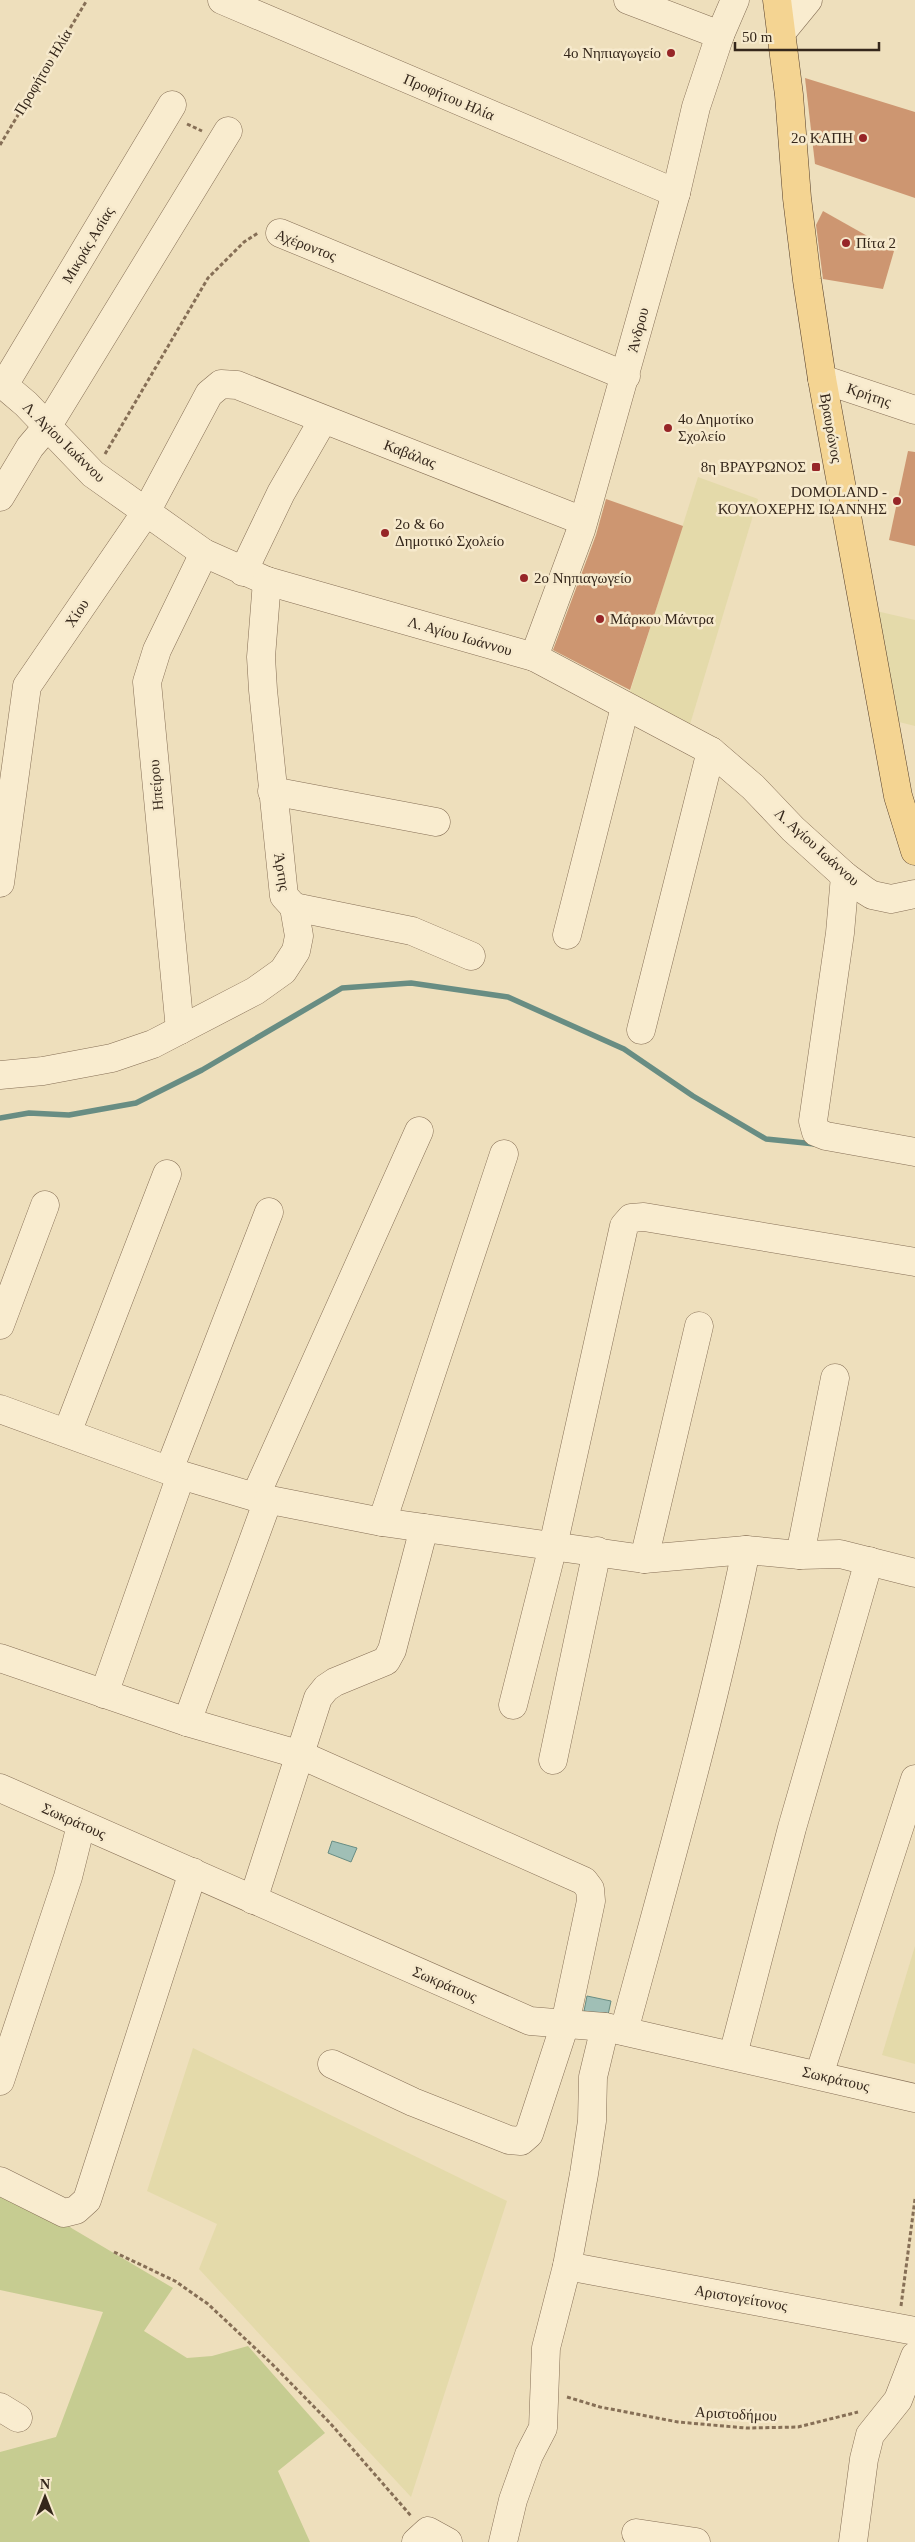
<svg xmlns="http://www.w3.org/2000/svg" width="915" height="2542" font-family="Georgia,serif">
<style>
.farmland{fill:#e4daaa}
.green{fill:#c6cc91}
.water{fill:#a0bfb6;stroke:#688d83}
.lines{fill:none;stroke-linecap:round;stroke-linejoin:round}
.stream{stroke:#688d83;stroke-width:5.5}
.building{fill:#cd9671}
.minor-casing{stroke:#866f56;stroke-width:29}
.major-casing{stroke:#533d2a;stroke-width:29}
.path{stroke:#866f56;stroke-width:3;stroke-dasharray:4 2.5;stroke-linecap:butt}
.minor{stroke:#f9eccf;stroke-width:28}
.major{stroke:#f4d492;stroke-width:28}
.poi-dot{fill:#962527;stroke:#f6e9cc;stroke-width:2}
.labels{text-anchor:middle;stroke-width:5;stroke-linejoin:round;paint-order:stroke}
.poi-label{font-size:15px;fill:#35271b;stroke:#f6e9cc;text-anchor:start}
.street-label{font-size:15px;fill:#35271b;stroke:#f6e9cc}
</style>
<rect width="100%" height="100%" fill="#eedfbc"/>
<g class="farmland">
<polygon points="698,477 758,499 688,731 629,695"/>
<polygon points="872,610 915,620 915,726 895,721"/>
<polygon points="915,1946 915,2064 882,2055"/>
<polygon points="193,2048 507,2201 411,2497 199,2269 217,2224 147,2191"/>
</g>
<polygon class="green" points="0,2180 73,2229 173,2288 144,2331 187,2358 212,2356 248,2346 325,2433 278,2471 310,2542 0,2542 0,2452 56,2437 103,2312 0,2290"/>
<g class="water">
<polygon points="332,1841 357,1848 351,1862 328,1853"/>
<polygon points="587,1996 611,2001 608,2015 584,2011"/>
</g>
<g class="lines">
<polyline class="stream" points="0,1118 29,1113 69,1115 136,1103 202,1070 342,988 411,983 508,997 624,1049 693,1096 766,1139 815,1144"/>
</g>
<g class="building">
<polygon points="805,78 915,112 915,198 815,164"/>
<polygon points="823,211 894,251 883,289 823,279 816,225"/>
<polygon points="908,451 915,452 915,546 889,540"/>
<polygon points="606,499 683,526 630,690 553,650 596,535"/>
</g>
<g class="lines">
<defs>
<g id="minor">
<polyline points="222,0 676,193"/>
<polyline points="628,0 720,35"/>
<polyline points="781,33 808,0"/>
<polyline points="280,233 626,376"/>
<polyline points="822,379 915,410"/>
<polyline points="0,382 26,404 93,474 204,553 267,581 534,657 711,751 753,787 793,829 845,876 864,890 872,895 891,899 915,894"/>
<polyline points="4,385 172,105"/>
<polyline points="0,497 30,447 47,427 228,131"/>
<polyline points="243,572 281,493 323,420"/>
<polyline points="534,657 581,530 676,193 696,107 720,35 735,0"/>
<polyline points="272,791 436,822"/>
<polyline points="845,876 840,933 813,1121 816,1132 826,1136 915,1152"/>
<polyline points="0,883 27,686 146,512 209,394 221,384 237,385 583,521"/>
<polyline points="294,907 412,931 471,956"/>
<polyline points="567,935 625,707"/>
<polyline points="180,1030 147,682 157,650 204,553"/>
<polyline points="641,1030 711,751"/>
<polyline points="0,1075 43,1071 112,1058 153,1044 255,991 283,971 296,951 299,936 294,907 284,896 263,690 261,657 267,581"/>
<polyline points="0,1325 45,1205"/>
<polyline points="0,1409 181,1475 255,1497 382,1522 644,1559 746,1550 800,1555 840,1554 915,1573"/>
<polyline points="67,1433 167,1174"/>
<polyline points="169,1470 269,1212"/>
<polyline points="255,1497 419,1131"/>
<polyline points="382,1522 504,1154"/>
<polyline points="800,1555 835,1378"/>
<polyline points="644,1559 699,1326"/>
<polyline points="0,1658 187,1722 301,1755 584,1881 590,1889 591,1901 565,2024 529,2134 521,2141 509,2140 413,2102 332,2064"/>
<polyline points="104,1694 181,1475"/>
<polyline points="513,1705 553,1546 624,1226 631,1218 644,1217 915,1262"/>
<polyline points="187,1722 268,1500"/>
<polyline points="553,1760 597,1551"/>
<polyline points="0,1788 530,2021 605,2027 915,2098"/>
<polyline points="253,1900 318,1698 326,1688 335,1682 386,1661 392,1650 424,1528"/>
<path d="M624,2031c43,-159 89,-319 122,-481"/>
<polyline points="733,2055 792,1828 869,1561"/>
<polyline points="819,2075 915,1779"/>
<polyline points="0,2081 68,1877 81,1825"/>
<polyline points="0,2181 64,2213 76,2210 87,2200 193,1872"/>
<polyline points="567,2266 915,2331"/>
<polyline points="0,2407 18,2418"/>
<polyline points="636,2533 696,2542"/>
<polyline points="416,2542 428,2531 448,2542"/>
<polyline points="503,2542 513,2500 529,2455 543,2428 546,2348 567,2266 584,2174 592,2121 593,2077 605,2027"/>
<polyline points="853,2542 864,2459 870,2435 898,2400 915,2356"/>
</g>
<polyline id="major" points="777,0 789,95 797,198 807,280 822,379 898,796 915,851"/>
</defs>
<use href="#minor" class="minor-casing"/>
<use href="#major" class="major-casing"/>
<g class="path">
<polyline points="187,124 202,131"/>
<polyline points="0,145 87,0"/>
<polyline points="105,454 208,278 244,242 258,233"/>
<polyline points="114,2252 175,2281 208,2304 272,2364 330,2423 412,2517"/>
<polyline points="901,2306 915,2199"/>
<polyline points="567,2397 600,2407 678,2422 746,2428 798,2427 858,2412"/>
</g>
<use href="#minor" class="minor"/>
<use href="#major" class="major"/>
</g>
<g class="poi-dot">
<circle cx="671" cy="53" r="5"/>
<circle cx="863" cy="138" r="5"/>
<circle cx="846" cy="243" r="5"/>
<circle cx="668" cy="428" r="5"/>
<rect x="811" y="462" width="10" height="10" rx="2.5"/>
<circle cx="897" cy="501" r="5"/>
<circle cx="385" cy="533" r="5"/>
<circle cx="524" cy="578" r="5"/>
<circle cx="600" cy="619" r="5"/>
</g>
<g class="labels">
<g class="poi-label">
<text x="661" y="58" text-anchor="end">4ο Νηπιαγωγείο</text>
<text x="853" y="143" text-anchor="end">2ο ΚΑΠΗ</text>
<text x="856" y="248">Πίτα 2</text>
<text x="678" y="424">4ο Δημοτίκο<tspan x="678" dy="17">Σχολείο</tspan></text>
<text x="806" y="472" text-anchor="end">8η ΒΡΑΥΡΩΝΟΣ</text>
<text x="887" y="497" text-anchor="end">DOMOLAND -<tspan x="887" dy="17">ΚΟΥΛΟΧΕΡΗΣ ΙΩΑΝΝΗΣ</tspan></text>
<text x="395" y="529">2ο &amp; 6ο<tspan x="395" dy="17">Δημοτικό Σχολείο</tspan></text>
<text x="534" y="583">2ο Νηπιαγωγείο</text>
<text x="610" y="624">Μάρκου Μάντρα</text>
</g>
<g class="street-label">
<text transform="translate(43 72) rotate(-59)" y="5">Προφήτου Ηλία</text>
<text transform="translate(449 97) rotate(23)" y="5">Προφήτου Ηλία</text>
<text transform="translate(88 245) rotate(-59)" y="5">Μικράς Ασίας</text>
<text transform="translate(306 245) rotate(21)" y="5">Αχέροντος</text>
<text transform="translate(638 330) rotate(-75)" y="5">Άνδρου</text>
<text transform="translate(869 395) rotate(19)" y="5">Κρήτης</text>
<text transform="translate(831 428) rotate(80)" y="5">Βραυρώνος</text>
<text transform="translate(64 442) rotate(44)" y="5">Λ. Αγίου Ιωάννου</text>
<text transform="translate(410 454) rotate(21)" y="5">Καβάλας</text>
<text transform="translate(77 613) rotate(-56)" y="5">Χίου</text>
<text transform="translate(460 636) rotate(16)" y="5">Λ. Αγίου Ιωάννου</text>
<text transform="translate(156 785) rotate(-95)" y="5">Ηπείρου</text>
<text transform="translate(817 847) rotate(42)" y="5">Λ. Αγίου Ιωάννου</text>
<text transform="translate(282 872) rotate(81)" y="5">Άρτης</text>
<text transform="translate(74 1821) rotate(24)" y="5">Σωκράτους</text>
<text transform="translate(445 1984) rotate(23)" y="5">Σωκράτους</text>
<text transform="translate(836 2079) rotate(13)" y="5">Σωκράτους</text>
<text transform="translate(741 2298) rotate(10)" y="5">Αριστογείτονος</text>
<text transform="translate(736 2414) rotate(3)" y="5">Αριστοδήμου</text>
</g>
</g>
<g transform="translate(45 2497)" stroke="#f6e9cc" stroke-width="4" paint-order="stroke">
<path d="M0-4L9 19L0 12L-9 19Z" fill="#35271b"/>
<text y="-8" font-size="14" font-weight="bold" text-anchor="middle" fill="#35271b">N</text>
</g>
<path d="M735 42v8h144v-8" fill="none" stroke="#35271b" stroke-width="2.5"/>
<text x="742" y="42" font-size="15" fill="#35271b" stroke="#f6e9cc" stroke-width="4" paint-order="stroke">50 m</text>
</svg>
